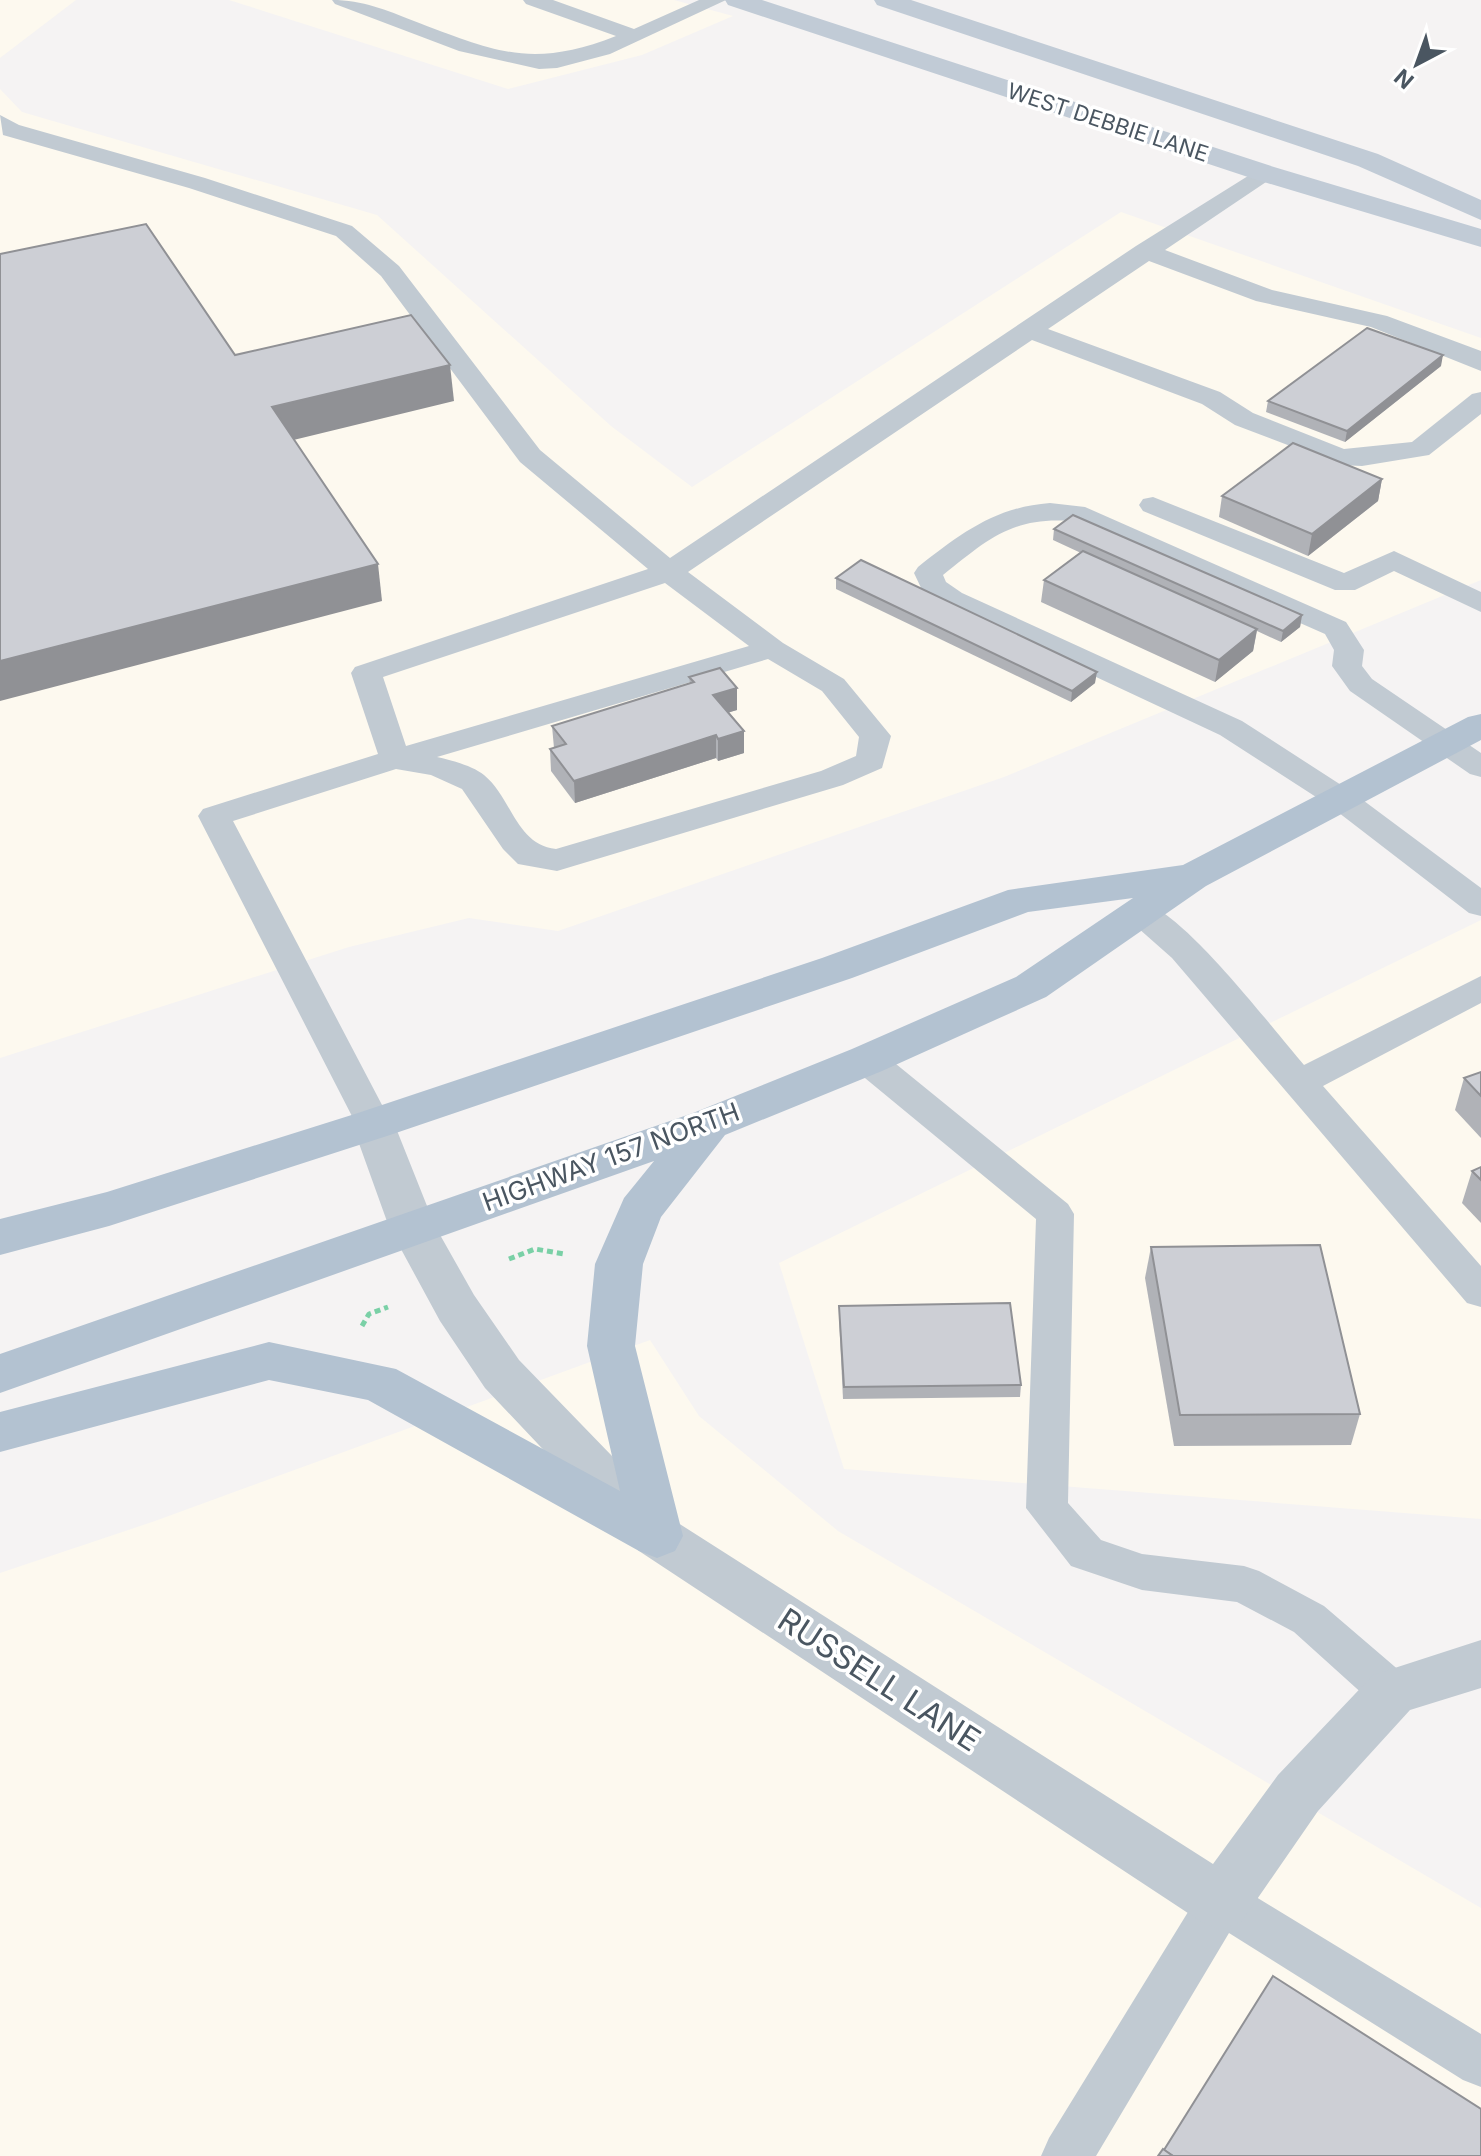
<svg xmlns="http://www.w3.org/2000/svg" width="1481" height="2156" font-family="Inter,sans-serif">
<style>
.commercial{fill:#fdf9ef}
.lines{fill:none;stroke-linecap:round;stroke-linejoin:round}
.path{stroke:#7ad0a6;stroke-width:5;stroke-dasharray:6 4;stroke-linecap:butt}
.service{fill:#c1cad2;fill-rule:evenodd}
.minor{fill:#c1cad2;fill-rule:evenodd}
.secondary{fill:#c1cbd6;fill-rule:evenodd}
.primary{fill:#b3c2d1;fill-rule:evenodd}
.wall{fill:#b0b2b7}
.shaded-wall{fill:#909195}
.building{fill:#cdcfd5;stroke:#909195;stroke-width:2}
.labels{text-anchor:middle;stroke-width:7;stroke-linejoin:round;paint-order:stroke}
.far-street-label{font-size:22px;fill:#4a5661;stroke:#fff}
.street-label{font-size:26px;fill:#4a5661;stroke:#fff}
.near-street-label{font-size:32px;fill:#4a5661;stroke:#fff}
</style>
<rect width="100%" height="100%" fill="#f5f3f3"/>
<g class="commercial">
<polygon points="0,0 76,0 0,58"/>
<polygon points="229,0 674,0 733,16 642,55 508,89"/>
<polygon points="0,89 22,112 377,215 611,426 692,487 1121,212 1481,338 1481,580 1004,777 558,931 469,918 349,947 0,1058"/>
<polygon points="1481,920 1481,1519 844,1469 779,1263"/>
<polygon points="650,1340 699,1416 838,1531 1481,1908 1481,2156 0,2156 0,1573 155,1521"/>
</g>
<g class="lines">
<g class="path">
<polyline points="509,1259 535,1249 564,1254"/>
<polyline points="362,1326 369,1314 388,1307"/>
</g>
<g class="service">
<path d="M332,0c31,0 54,10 82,21 81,31 118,48 202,15l-90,-32 -3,-4h30l81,29 65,-29h27l-116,54 -53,14 -18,1 -80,-18 -124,-47z"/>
<path d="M0,115l19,10 186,53 147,48 47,40 141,184 130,108 466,-312 128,-80 8,2 3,5 -3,5 -107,72 107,40 115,26 94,35v20l-110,-44 -115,-26 -107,-40 -101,68 172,63 33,21 91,36 68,-7 60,-48 9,-2v22l-52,41 -67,11 -22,-1 -105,-40 -33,-21 -170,-64 -344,232 95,71 61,36 47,57 -9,32 -39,17 -286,86 -39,-7 -15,-15 -41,-60 -31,-14 -35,-6 -163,52 159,303 -5,9 -13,4 -13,-4 -5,-9 -158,-308 5,-7 175,-55 -27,-81 4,-6 293,-98 -128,-107 -139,-186 -45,-40 -147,-48 -186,-53zM665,583l84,63 -343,100 -23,-69zM768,659l54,32 37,46 -3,19 -35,15 -265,78c-40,-4 -44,-51 -72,-74 -11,-9 -33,-15 -47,-18z"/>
<polygon points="1153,497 1344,573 1394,551 1481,592 1481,612 1394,571 1355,590 1335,590 1143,511 1139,505 1143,499"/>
<path d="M1050,503l35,4 261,115 18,28 -2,16 10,13 109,74v24l-11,-3 -120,-83 -18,-25 2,-16 -9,-16 -255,-113c-59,-4 -83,19 -127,54l3,7 16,11 280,128 110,71 129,96v28l-12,-3 -139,-107 -110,-71 -278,-130 -19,-13 -9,-19 4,-6c42,-33 77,-60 132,-64z"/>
<path d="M1141,901c44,12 130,126 163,164l177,-89v27l-158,83 158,180v41l-14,-4 -295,-345 -43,-38 -5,-8 5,-8z"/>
<polygon points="867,1047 880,1051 1068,1204 1074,1214 1068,1503 1101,1540 1142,1554 1244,1566 1259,1571 1324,1606 1408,1678 1414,1692 1408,1706 1392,1712 1376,1706 1294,1632 1237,1602 1142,1590 1071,1566 1026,1508 1036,1219 854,1069 849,1060 854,1051"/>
<polygon points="1221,1879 1238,1886 1481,2034 1481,2087 1463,2080 1229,1933 1096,2156 1041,2156 1049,2138 1204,1886"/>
</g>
<polygon class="minor" points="374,1108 390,1113 435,1226 474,1295 519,1360 675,1521 1213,1864 1278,1775 1373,1675 1481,1640 1481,1688 1410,1710 1318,1811 1242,1921 1221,1930 1200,1921 639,1551 485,1388 440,1321 389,1227 352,1124 358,1113"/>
<g class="secondary">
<polygon points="725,0 762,0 1274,167 1481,229 1481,247 1254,179 728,5"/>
<polygon points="874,0 911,0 1378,154 1481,200 1481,220 1358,166 877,5"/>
</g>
<polygon class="primary" points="1481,714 1481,740 1206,886 1046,997 882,1071 725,1135 661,1217 643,1264 635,1346 683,1536 675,1551 657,1558 639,1551 368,1400 269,1380 0,1452 0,1412 269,1342 396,1369 620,1491 587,1346 595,1264 624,1198 654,1161 0,1393 0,1354 693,1113 852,1049 1016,977 1133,898 1028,912 852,978 390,1135 109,1226 0,1255 0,1219 107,1192 358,1113 822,958 1008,890 1183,865 1468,717"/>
</g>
<g class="wall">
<polygon points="1441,366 1345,442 1266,412 1268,401"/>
<polygon points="1382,479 1378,501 1308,556 1219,517 1222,496"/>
<polygon points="1054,529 1302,615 1300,627 1281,642 1257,631 1253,651 1215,682 1041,602 1044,580 1081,553 1053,540"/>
<polygon points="836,578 1095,683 1071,702 836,589"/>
<polygon points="689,677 737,710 729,712 744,731 744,753 718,761 716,758 575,803 551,771 550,749 554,748 552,726 690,684"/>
<polygon points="1481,1072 1481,1138 1455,1110 1464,1078"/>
<polygon points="1481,1167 1481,1223 1462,1203 1472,1171"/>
<polygon points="1151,1247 1360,1414 1351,1445 1174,1446 1145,1278"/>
<polygon points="839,1306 1021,1385 1020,1397 843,1399 839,1318"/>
</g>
<g class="shaded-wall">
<polygon points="1443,355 1441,366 1345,442 1347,431"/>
<polygon points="450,365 454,401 277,444 272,407"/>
<polygon points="1382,479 1378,501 1308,556 1312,534"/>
<polygon points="378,564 382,601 0,701 0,661"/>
<polygon points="1302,615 1300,627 1281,642 1283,631"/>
<polygon points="1257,629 1253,651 1215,682 1219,660"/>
<polygon points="1097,672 1095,683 1071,702 1072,691"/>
<polygon points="737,688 737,710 714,717 713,695"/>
<polygon points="744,731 744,753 718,761 718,739"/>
<polygon points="716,735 716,758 575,803 574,781"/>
</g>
<g class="building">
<polygon points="146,224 235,355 411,315 450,365 272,407 378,564 0,661 0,254"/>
<polygon points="1367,328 1443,355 1347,431 1268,401"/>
<polygon points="1293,443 1382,479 1312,534 1222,496"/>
<polygon points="1073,515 1302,615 1283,631 1054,529"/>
<polygon points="1083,551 1257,629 1219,660 1044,580"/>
<polygon points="861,560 1097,672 1072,691 836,578"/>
<polygon points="720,668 737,688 713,695 744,731 718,739 716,735 574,781 550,749 566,744 552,726 694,682 689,677"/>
<polygon points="1481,1072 1481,1096 1464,1078"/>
<polygon points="1481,1167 1481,1180 1472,1171"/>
<polygon points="1320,1245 1360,1414 1180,1415 1151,1247"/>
<polygon points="1010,1303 1021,1385 844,1387 839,1306"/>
<polygon points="1273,1976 1481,2109 1481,2156 1173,2156 1164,2150"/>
<polygon points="1163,2149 1173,2156 1158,2156"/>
</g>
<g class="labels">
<g class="far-street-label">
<text transform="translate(1108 122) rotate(18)" y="8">WEST DEBBIE LANE</text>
</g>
<g class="street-label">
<text transform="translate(611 1157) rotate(-20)" y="9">HIGHWAY 157 NORTH</text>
</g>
<g class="near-street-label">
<text transform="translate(879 1680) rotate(33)" y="11">RUSSELL LANE</text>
</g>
</g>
<g transform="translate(1417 64) rotate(221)" stroke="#ffffff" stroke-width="6" paint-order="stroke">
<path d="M0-6L14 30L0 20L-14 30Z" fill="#4a5661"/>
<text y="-12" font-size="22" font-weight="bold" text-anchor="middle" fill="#4a5661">N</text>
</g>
</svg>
